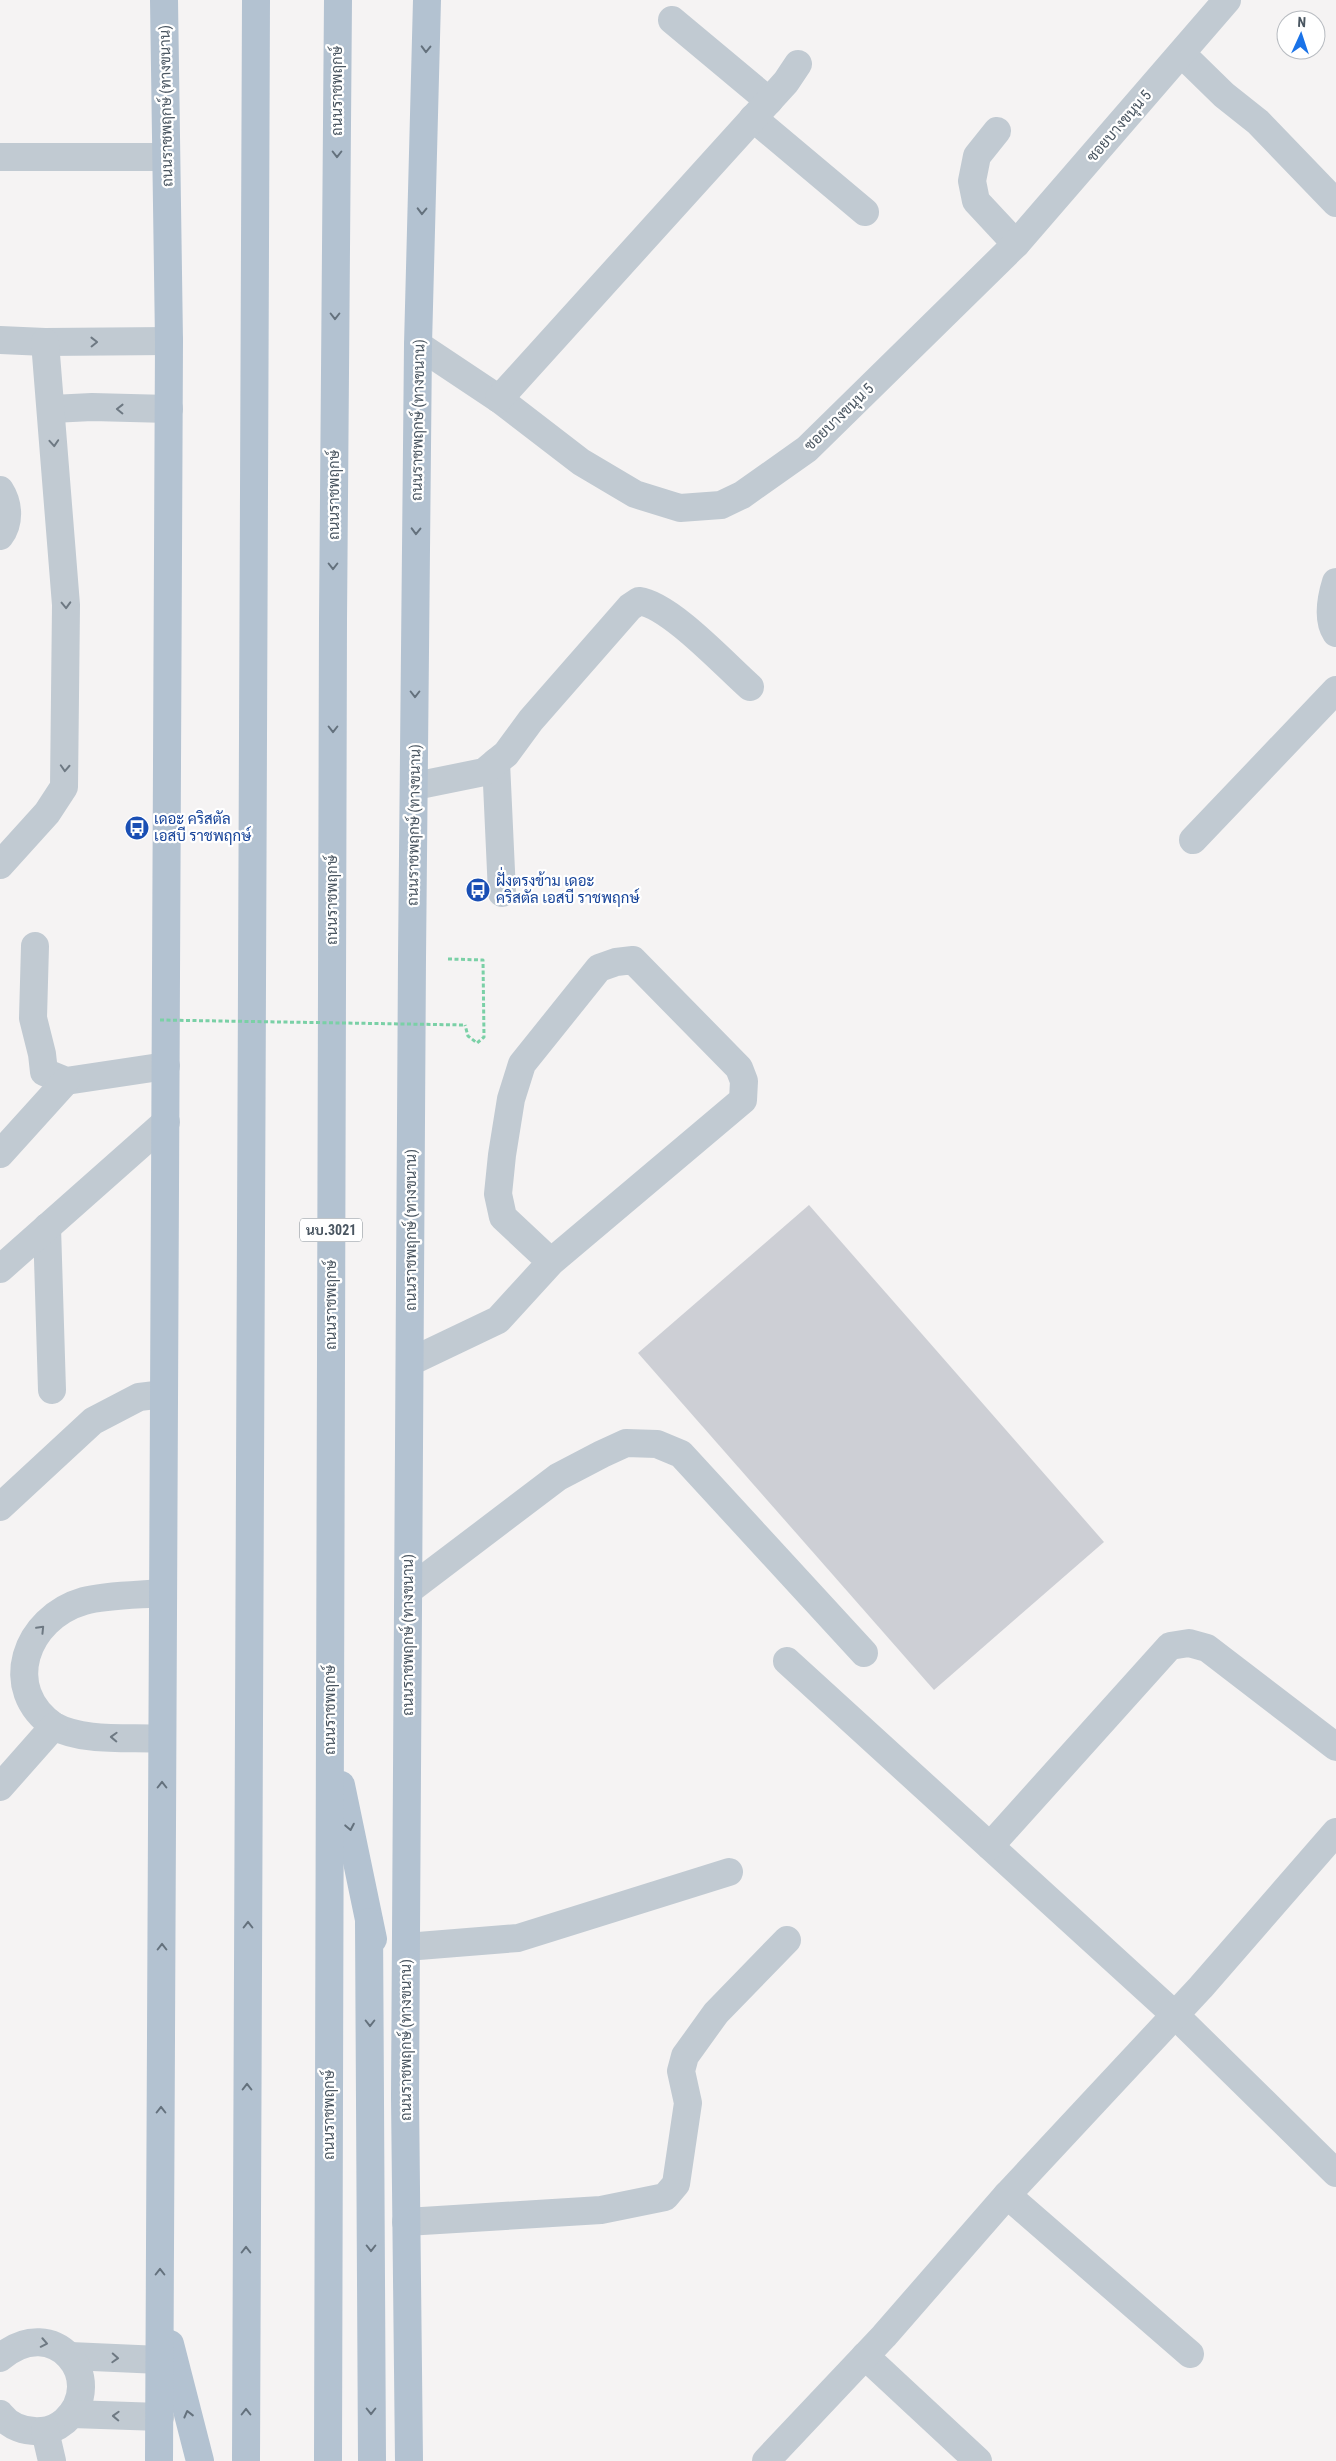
<svg xmlns="http://www.w3.org/2000/svg" width="1336" height="2461" font-family="'Roboto Condensed',Sarabun,sans-serif">
<style>
.building{fill:#cdcfd5}
.lines{fill:none;stroke-linecap:round;stroke-linejoin:round}
.path{stroke:#7ad0a6;stroke-width:3;stroke-dasharray:4 2.5;stroke-linecap:butt}
.minor{stroke:#c1cad2;stroke-width:28}
.major{stroke:#b3c2d1;stroke-width:28}
.path-bridge{stroke:#7ad0a6;stroke-width:3;stroke-dasharray:4 2.5;stroke-linecap:butt}
.oneway{stroke:#64717d}
.oneway2{stroke:#6e7983}
.labels{text-anchor:middle;stroke-width:4.5;stroke-linejoin:round;paint-order:stroke}
.shield{fill:#fff;stroke:#808990;stroke-width:1}
.shield-label{font-size:14px;font-weight:bold;fill:#4a5661}
.street-label{font-size:15px;fill:#4a5661;stroke:#fff}
.transit-label{font-size:15px;fill:#164399;stroke:#fff;text-anchor:start}
</style>
<rect width="100%" height="100%" fill="#f5f3f3"/>
<polygon class="building" points="809,1205 1104,1542 934,1690 638,1353"/>
<g class="lines">
<polyline class="path" points="448,959 483,960 484,1037 477,1043 468,1036 465,1025"/>
<g class="minor">
<polyline points="672,20 769,101"/>
<polyline points="1182,54 1224,95 1258,122 1336,203"/>
<polyline points="753,118 865,212"/>
<polyline points="997,131 977,156 972,181 976,201 1016,244"/>
<polyline points="0,157 166,157"/>
<polyline points="0,340 45,342 169,341"/>
<polyline points="418,345 499,399 581,462 635,494 680,508 721,505 742,495 807,449 1016,244 1227,0"/>
<polyline points="499,399 786,82 798,64"/>
<polyline points="52,409 92,407 169,409"/>
<path d="M0,490c9,14 10,33 0,46"/>
<path d="M1336,582c-5,16 -9,37 0,51"/>
<polyline points="496,762 502,893"/>
<path d="M415,786l69,-14 12,-10 10,-8 25,-34 99,-113 9,-6c31,4 86,64 111,86"/>
<polyline points="1193,840 1336,690"/>
<polyline points="0,865 47,813 64,787 66,605 45,342"/>
<polyline points="35,946 33,1018 42,1054 44,1072 66,1081 166,1066"/>
<polyline points="0,1154 66,1081"/>
<polyline points="47,1227 52,1390"/>
<polyline points="0,1269 166,1122"/>
<polyline points="410,1362 498,1320 551,1262 743,1100 744,1081 739,1068 633,960 616,962 599,968 522,1064 511,1099 502,1155 498,1194 503,1217 551,1262"/>
<polyline points="0,1507 93,1421 139,1397 164,1394"/>
<polyline points="409,1590 558,1477 602,1454 626,1443 657,1444 681,1454 864,1653"/>
<polyline points="787,1661 1175,2015 1336,2173"/>
<path d="M162,1739c-32,-2 -80,3 -108,-13 -54,-37 -29,-108 30,-125 21,-6 56,-6 79,-8"/>
<polyline points="0,1787 54,1726"/>
<polyline points="990,1846 1170,1646 1189,1643 1207,1648 1336,1747"/>
<polyline points="406,1947 518,1938 729,1872"/>
<polyline points="1007,2195 1190,2354"/>
<polyline points="406,2222 601,2210 665,2197 676,2184 688,2103 681,2071 685,2056 716,2013 787,1940"/>
<polyline points="70,2356 160,2360"/>
<polyline points="865,2356 978,2461"/>
<path d="M0,2358c54,-47 109,22 65,63 -6,5 -15,10 -24,10 -16,1 -31,-4 -41,-17"/>
<polyline points="72,2414 160,2417"/>
<polyline points="45,2431 52,2461"/>
<polyline points="766,2461 884,2336 1007,2195 1201,1987 1336,1832"/>
</g>
<g class="major">
<polyline points="341,1785 373,1939"/>
<polyline points="369,1922 372,2461"/>
<polyline points="170,2344 200,2461"/>
<polyline points="159,2461 169,341 164,0"/>
<polyline points="246,2461 256,0"/>
<polyline points="328,2461 333,620 338,0"/>
<polyline points="409,2461 405,2097 412,958 418,345 427,0"/>
</g>
<polyline class="path-bridge" points="160,1020 465,1025"/>
</g>
<defs><path id="oneway-chevron" d="M-2-3.5L2.5 0L-2 3.5" fill="none" stroke-width="1.6" stroke-linecap="round" stroke-linejoin="round" transform="scale(1.25)"/></defs>
<g class="oneway">
<use href="#oneway-chevron" transform="translate(426 49) rotate(91)"/>
<use href="#oneway-chevron" transform="translate(337 154) rotate(90)"/>
<use href="#oneway-chevron" transform="translate(422 211) rotate(91)"/>
<use href="#oneway-chevron" transform="translate(335 316) rotate(90)"/>
<use href="#oneway-chevron" transform="translate(416 531) rotate(91)"/>
<use href="#oneway-chevron" transform="translate(333 566) rotate(90)"/>
<use href="#oneway-chevron" transform="translate(415 694) rotate(90)"/>
<use href="#oneway-chevron" transform="translate(333 729) rotate(90)"/>
<use href="#oneway-chevron" transform="translate(162 1785) rotate(-90)"/>
<use href="#oneway-chevron" transform="translate(350 1827) rotate(79)"/>
<use href="#oneway-chevron" transform="translate(248 1925) rotate(-90)"/>
<use href="#oneway-chevron" transform="translate(162 1947) rotate(-90)"/>
<use href="#oneway-chevron" transform="translate(370 2023) rotate(90)"/>
<use href="#oneway-chevron" transform="translate(247 2087) rotate(-90)"/>
<use href="#oneway-chevron" transform="translate(161 2110) rotate(-90)"/>
<use href="#oneway-chevron" transform="translate(371 2248) rotate(90)"/>
<use href="#oneway-chevron" transform="translate(246 2250) rotate(-90)"/>
<use href="#oneway-chevron" transform="translate(160 2272) rotate(-90)"/>
<use href="#oneway-chevron" transform="translate(371 2411) rotate(90)"/>
<use href="#oneway-chevron" transform="translate(246 2412) rotate(-90)"/>
<use href="#oneway-chevron" transform="translate(188 2414) rotate(-104)"/>
</g>
<g class="oneway2">
<use href="#oneway-chevron" transform="translate(94 342) rotate(-1)"/>
<use href="#oneway-chevron" transform="translate(120 409) rotate(-179)"/>
<use href="#oneway-chevron" transform="translate(54 443) rotate(86)"/>
<use href="#oneway-chevron" transform="translate(66 605) rotate(88)"/>
<use href="#oneway-chevron" transform="translate(65 768) rotate(93)"/>
<use href="#oneway-chevron" transform="translate(41 1629) rotate(-46)"/>
<use href="#oneway-chevron" transform="translate(114 1737) rotate(-178)"/>
<use href="#oneway-chevron" transform="translate(44 2343) rotate(11)"/>
<use href="#oneway-chevron" transform="translate(115 2358) rotate(3)"/>
<use href="#oneway-chevron" transform="translate(116 2416) rotate(-178)"/>
</g>
<defs>
<symbol id="bus-disc" viewBox="-11 -11 22 22"><circle r="9.5" fill="#1a4fb4" stroke="#fff"/><path d="M-5-6H5V4H4V6H2V4H-2V6H-4V4H-5ZM-3.5-4V0h7V-4ZM-3.5 1.2v1.5H-2V1.2ZM2 1.2v1.5H3.5V1.2Z" fill="#fff"/></symbol>
</defs>
<g fill-rule="evenodd">
<use href="#bus-disc" x="123" y="814" width="28" height="28"/>
<use href="#bus-disc" x="464" y="876" width="28" height="28"/>
</g>
<g class="labels">
<rect class="shield" x="300" y="1218.5" width="62" height="23" rx="4"/>
<g class="shield-label">
<text x="331" y="1235">นบ.3021</text>
</g>
<g class="street-label">
<text transform="translate(337 91) rotate(-90)" y="5">ถนนราชพฤกษ์</text>
<text transform="translate(166 106) rotate(-91)" y="5">ถนนราชพฤกษ์ (ทางขนาน)</text>
<text transform="translate(1119 126) rotate(-49)" y="5">ซอยบางขนุน 5</text>
<text transform="translate(839 417) rotate(-44)" y="5">ซอยบางขนุน 5</text>
<text transform="translate(418 420) rotate(-89)" y="5">ถนนราชพฤกษ์ (ทางขนาน)</text>
<text transform="translate(334 495) rotate(-90)" y="5">ถนนราชพฤกษ์</text>
<text transform="translate(414 825) rotate(-89)" y="5">ถนนราชพฤกษ์ (ทางขนาน)</text>
<text transform="translate(332 900) rotate(-90)" y="5">ถนนราชพฤกษ์</text>
<text transform="translate(411 1230) rotate(-90)" y="5">ถนนราชพฤกษ์ (ทางขนาน)</text>
<text transform="translate(331 1305) rotate(-90)" y="5">ถนนราชพฤกษ์</text>
<text transform="translate(408 1635) rotate(-90)" y="5">ถนนราชพฤกษ์ (ทางขนาน)</text>
<text transform="translate(330 1710) rotate(-90)" y="5">ถนนราชพฤกษ์</text>
<text transform="translate(406 2040) rotate(-90)" y="5">ถนนราชพฤกษ์ (ทางขนาน)</text>
<text transform="translate(329 2115) rotate(-90)" y="5">ถนนราชพฤกษ์</text>
</g>
<g class="transit-label">
<text x="154" y="824">เดอะ คริสตัล<tspan x="154" dy="17">เอสบี ราชพฤกษ์</tspan></text>
<text x="496" y="886">ฝั่งตรงข้าม เดอะ<tspan x="496" dy="17">คริสตัล เอสบี ราชพฤกษ์</tspan></text>
</g>
</g>
<g transform="translate(1301 35) rotate(3)"><circle r="24" fill="#ffffff" stroke="#b7bbc0"/>
<path d="M0-4L9 19L0 12L-9 19Z" fill="#1a73e8"/>
<text y="-8" font-size="14" font-weight="bold" text-anchor="middle" fill="#4a5661">N</text>
</g>
</svg>
